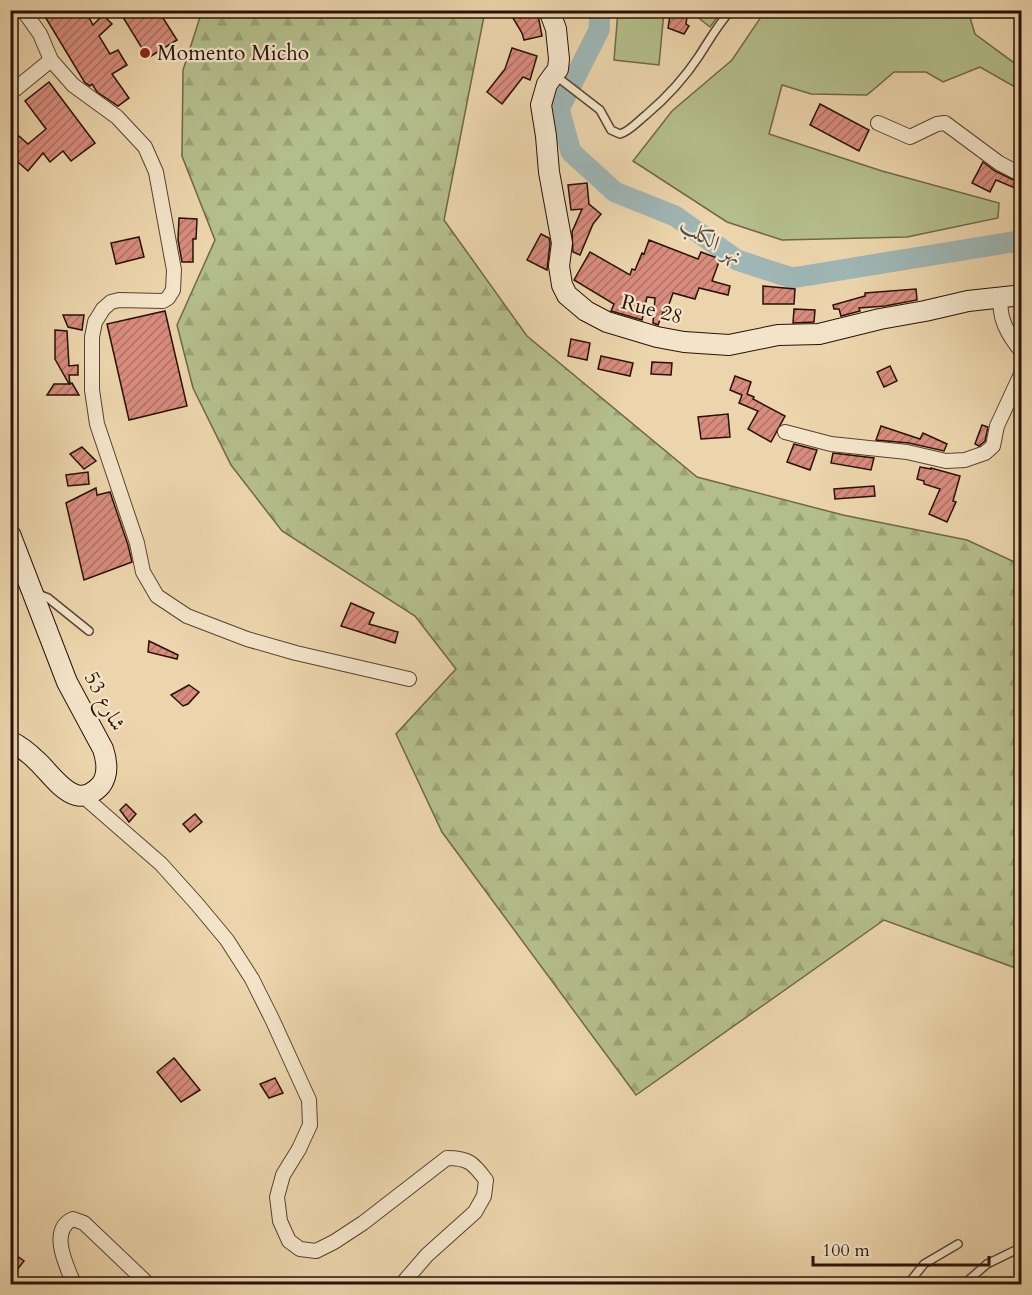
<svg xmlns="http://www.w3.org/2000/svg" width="1032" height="1295" font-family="Cardo,Amiri,serif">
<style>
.green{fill:#b4be8c;stroke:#6e6848;stroke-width:1.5}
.forest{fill:url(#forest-firs);stroke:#6e6848;stroke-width:1.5}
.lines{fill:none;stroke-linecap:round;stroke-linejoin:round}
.river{stroke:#9eb6b5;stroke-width:21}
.building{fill:url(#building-hatch);stroke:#281205;stroke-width:1.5}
.lane-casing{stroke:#59432f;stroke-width:10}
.street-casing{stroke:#59432f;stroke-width:16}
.secondary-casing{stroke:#281205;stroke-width:22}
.lane{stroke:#f3e4c9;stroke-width:7}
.street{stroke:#f3e4c9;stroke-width:14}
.secondary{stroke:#f3e4c9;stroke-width:20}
.poi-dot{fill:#8f2418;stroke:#f3e4c9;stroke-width:2}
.labels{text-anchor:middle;stroke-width:4.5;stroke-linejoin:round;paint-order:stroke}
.poi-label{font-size:21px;fill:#281205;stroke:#f3e4c9;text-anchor:start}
.street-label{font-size:21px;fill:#281205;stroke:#f3e4c9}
.water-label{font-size:22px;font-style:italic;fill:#514b43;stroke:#f3e4c9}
</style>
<defs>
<pattern id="forest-firs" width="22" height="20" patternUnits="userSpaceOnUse" patternTransform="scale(1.5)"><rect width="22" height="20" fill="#b4be8c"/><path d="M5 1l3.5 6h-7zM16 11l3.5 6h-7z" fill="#9ba277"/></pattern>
<pattern id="building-hatch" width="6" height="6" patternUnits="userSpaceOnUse" patternTransform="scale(1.5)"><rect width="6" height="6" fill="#d88c7e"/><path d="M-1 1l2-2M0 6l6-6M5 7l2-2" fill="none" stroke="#af7165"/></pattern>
</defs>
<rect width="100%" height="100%" fill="#ecd5ac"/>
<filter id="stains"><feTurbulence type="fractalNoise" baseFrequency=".00333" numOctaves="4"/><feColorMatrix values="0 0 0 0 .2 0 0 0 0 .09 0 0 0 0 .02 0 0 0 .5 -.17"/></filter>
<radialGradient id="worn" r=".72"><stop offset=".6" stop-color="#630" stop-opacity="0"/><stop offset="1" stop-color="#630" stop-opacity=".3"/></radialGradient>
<g class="green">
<polygon points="618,11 664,11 659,65 614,60"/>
<polygon points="690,11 722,11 710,27"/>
<polygon points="765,11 968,11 975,34 1021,68 1021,75 1015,87 980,67 943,82 926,72 894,72 867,95 811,94 782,85 769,134 882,171 999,203 998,218 907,237 782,240 727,222 633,161 672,111 732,60"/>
</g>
<polygon class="forest" points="202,11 485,11 444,220 527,336 697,477 843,515 967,540 1021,565 1021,970 884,920 636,1095 442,832 396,734 456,669 415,616 282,531 231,465 193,388 177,325 215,240 182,156 183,70"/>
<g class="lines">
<polyline class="river" points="600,10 599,30 559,109 571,152 615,192 675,216 737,260 792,278 1012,242 1022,243"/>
</g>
<g class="building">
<polygon points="41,10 85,10 93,25 103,15 112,24 99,36 110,54 118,50 127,65 112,74 129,98 118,106 97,92 92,84 90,86 85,83"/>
<polygon points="126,10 158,10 177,40 148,58 121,14"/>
<polygon points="515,10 537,10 542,36 524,40 522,33 510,13"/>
<polygon points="671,10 688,10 686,24 689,26 684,34 668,28"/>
<polygon points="512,48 537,56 530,80 523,77 502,104 487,92 505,69"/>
<polygon points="49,82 95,143 71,161 63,151 50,162 43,153 28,171 10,155 10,146 19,136 28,144 46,129 25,101"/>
<polygon points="820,104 869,130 859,151 810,125"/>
<polygon points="983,162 995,171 1022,184 1022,191 996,180 990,192 972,183"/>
<polygon points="587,183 589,204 601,214 593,224 580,255 573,252 572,232 582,209 571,210 568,185"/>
<polygon points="179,218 197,219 196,239 193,239 193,262 182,262 178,240"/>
<polygon points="541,234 549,238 550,243 547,270 527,260"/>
<polygon points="139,237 144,257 116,264 111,243"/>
<polygon points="649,240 698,259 701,252 720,259 712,281 730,286 728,295 699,288 695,299 673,293 666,313 663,312 658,325 653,323 655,298 647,297 642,320 611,311 614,304 574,280 590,252 630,275 632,269 635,270 642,253 644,254"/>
<polygon points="763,286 795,289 794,304 763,304"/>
<polygon points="916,289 917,300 885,306 859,308 860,311 841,316 839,309 834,309 833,305 865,296 865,293"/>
<polygon points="794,309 815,310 814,322 793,323"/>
<polygon points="165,311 187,406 129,420 107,324"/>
<polygon points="63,315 84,315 82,330 68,327"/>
<polygon points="55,330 67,331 69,366 78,365 78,375 69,375 70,384 72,383 79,395 47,395 54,384 69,384 55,359"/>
<polygon points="571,339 590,343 587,360 568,356"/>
<polygon points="601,356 633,363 630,376 598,369"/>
<polygon points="652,362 672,363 671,375 651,374"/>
<polygon points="890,366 897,381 884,387 877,372"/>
<polygon points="735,376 751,382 747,394 754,397 753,399 785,416 771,442 748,429 758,411 739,403 742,395 730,390"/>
<polygon points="728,414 730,437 701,439 698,417"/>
<polygon points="982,425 988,427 985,441 979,446 975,444"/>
<polygon points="881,426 920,439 923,433 947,444 944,451 909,443 876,440"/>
<polygon points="794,444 817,450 810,470 787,462"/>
<polygon points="82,447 96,461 84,469 70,454"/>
<polygon points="833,453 874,458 871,470 831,463"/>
<polygon points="920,467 931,469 931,468 960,476 953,501 956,502 947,522 929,514 940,489 924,484 924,481 917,479"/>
<polygon points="88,472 89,484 68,486 66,475"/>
<polygon points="874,486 875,496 835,499 834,489"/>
<polygon points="96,488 97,495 110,492 128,545 132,562 84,580 66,503"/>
<polygon points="351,603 374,613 369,624 398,632 395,643 341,626"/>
<polygon points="149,641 178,655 177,659 148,652"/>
<polygon points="189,685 199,692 188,704 183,706 171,695"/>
<polygon points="126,804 136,814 129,822 120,810"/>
<polygon points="195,814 202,822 190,832 183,824"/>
<polygon points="174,1058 200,1090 181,1102 157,1072"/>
<polygon points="275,1078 283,1093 269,1098 260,1084"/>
<polygon points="10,1251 24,1261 10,1279"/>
</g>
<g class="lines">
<defs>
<g id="lane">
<path d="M556,76l44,34 11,20 9,4c10,-3 17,-12 26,-19 20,-17 38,-36 53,-59 11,-17 18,-30 32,-46"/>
<polyline points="38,594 48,598 89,631"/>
<polyline points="908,1284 924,1264 958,1244"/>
<polyline points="964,1284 987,1264 1022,1247"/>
</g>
<g id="street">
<polyline points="51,60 73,85 117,117 145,147 156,172 174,270 173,290 168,298 163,301 119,300 111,302 103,309 95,322 92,337 92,390 97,424 137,543 143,572 157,596 187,616 247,639 296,653 409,679"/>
<polyline points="13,91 51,60 40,34 23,10"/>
<polyline points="878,123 910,137 937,124 945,123 999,163 1022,175"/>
<path d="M1001,297c-3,21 7,38 21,55"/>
<polyline points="785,432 831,444 907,452 946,461 965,460 985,453 993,446 997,426 1022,372"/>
<path d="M83,796l78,68 36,40 30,36 25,39 20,40 37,81 1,25 -11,24 -16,26 -6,22 3,24 9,20 11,8 16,2 18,-9 29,-19 84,-65c22,0 26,5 39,22l-2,16 -9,16 -48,43 -25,29"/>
<path d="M74,1284c-7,-17 -26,-54 -1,-65l11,4 64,61"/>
</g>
<g id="secondary">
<polyline points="549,10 556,29 559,59 558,69 547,84 541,105 546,136 549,172 562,243 559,266 562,285 567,295 586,311 607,322 657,337 684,342 729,345 778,335 819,334 880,319 925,311 968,301 1022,295"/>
<path d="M10,534l57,148 36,67c4,12 6,25 -2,36 -6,7 -16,13 -25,10 -15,-4 -28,-24 -39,-34 -8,-8 -17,-15 -27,-20"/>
</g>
</defs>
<use href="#lane" class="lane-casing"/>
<use href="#street" class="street-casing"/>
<use href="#secondary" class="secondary-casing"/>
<use href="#lane" class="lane"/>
<use href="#street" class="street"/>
<use href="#secondary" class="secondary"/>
</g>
<circle class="poi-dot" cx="145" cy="53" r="6"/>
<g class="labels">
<g class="poi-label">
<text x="157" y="60">Momento Micho</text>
</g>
<g class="street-label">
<text transform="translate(652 309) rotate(15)" y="7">Rue 28</text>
<text transform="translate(105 701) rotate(62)" y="7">شارع 53</text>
</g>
<g class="water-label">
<text transform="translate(712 240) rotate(32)" y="8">نهر الكلب</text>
</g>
</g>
<rect width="1032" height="1295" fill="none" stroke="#ecd5ac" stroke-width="36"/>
<rect x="12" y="12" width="1008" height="1271" fill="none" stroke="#281205" stroke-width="3"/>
<rect x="18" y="18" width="996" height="1259" fill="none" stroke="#281205" stroke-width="1.5"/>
<path d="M813 1256v9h176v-9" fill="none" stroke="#281205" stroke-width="3"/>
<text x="822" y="1256" font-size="18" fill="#281205" stroke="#f3e4c9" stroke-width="4.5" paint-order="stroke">100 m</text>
<rect width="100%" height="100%" filter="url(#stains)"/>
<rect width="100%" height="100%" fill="url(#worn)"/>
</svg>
